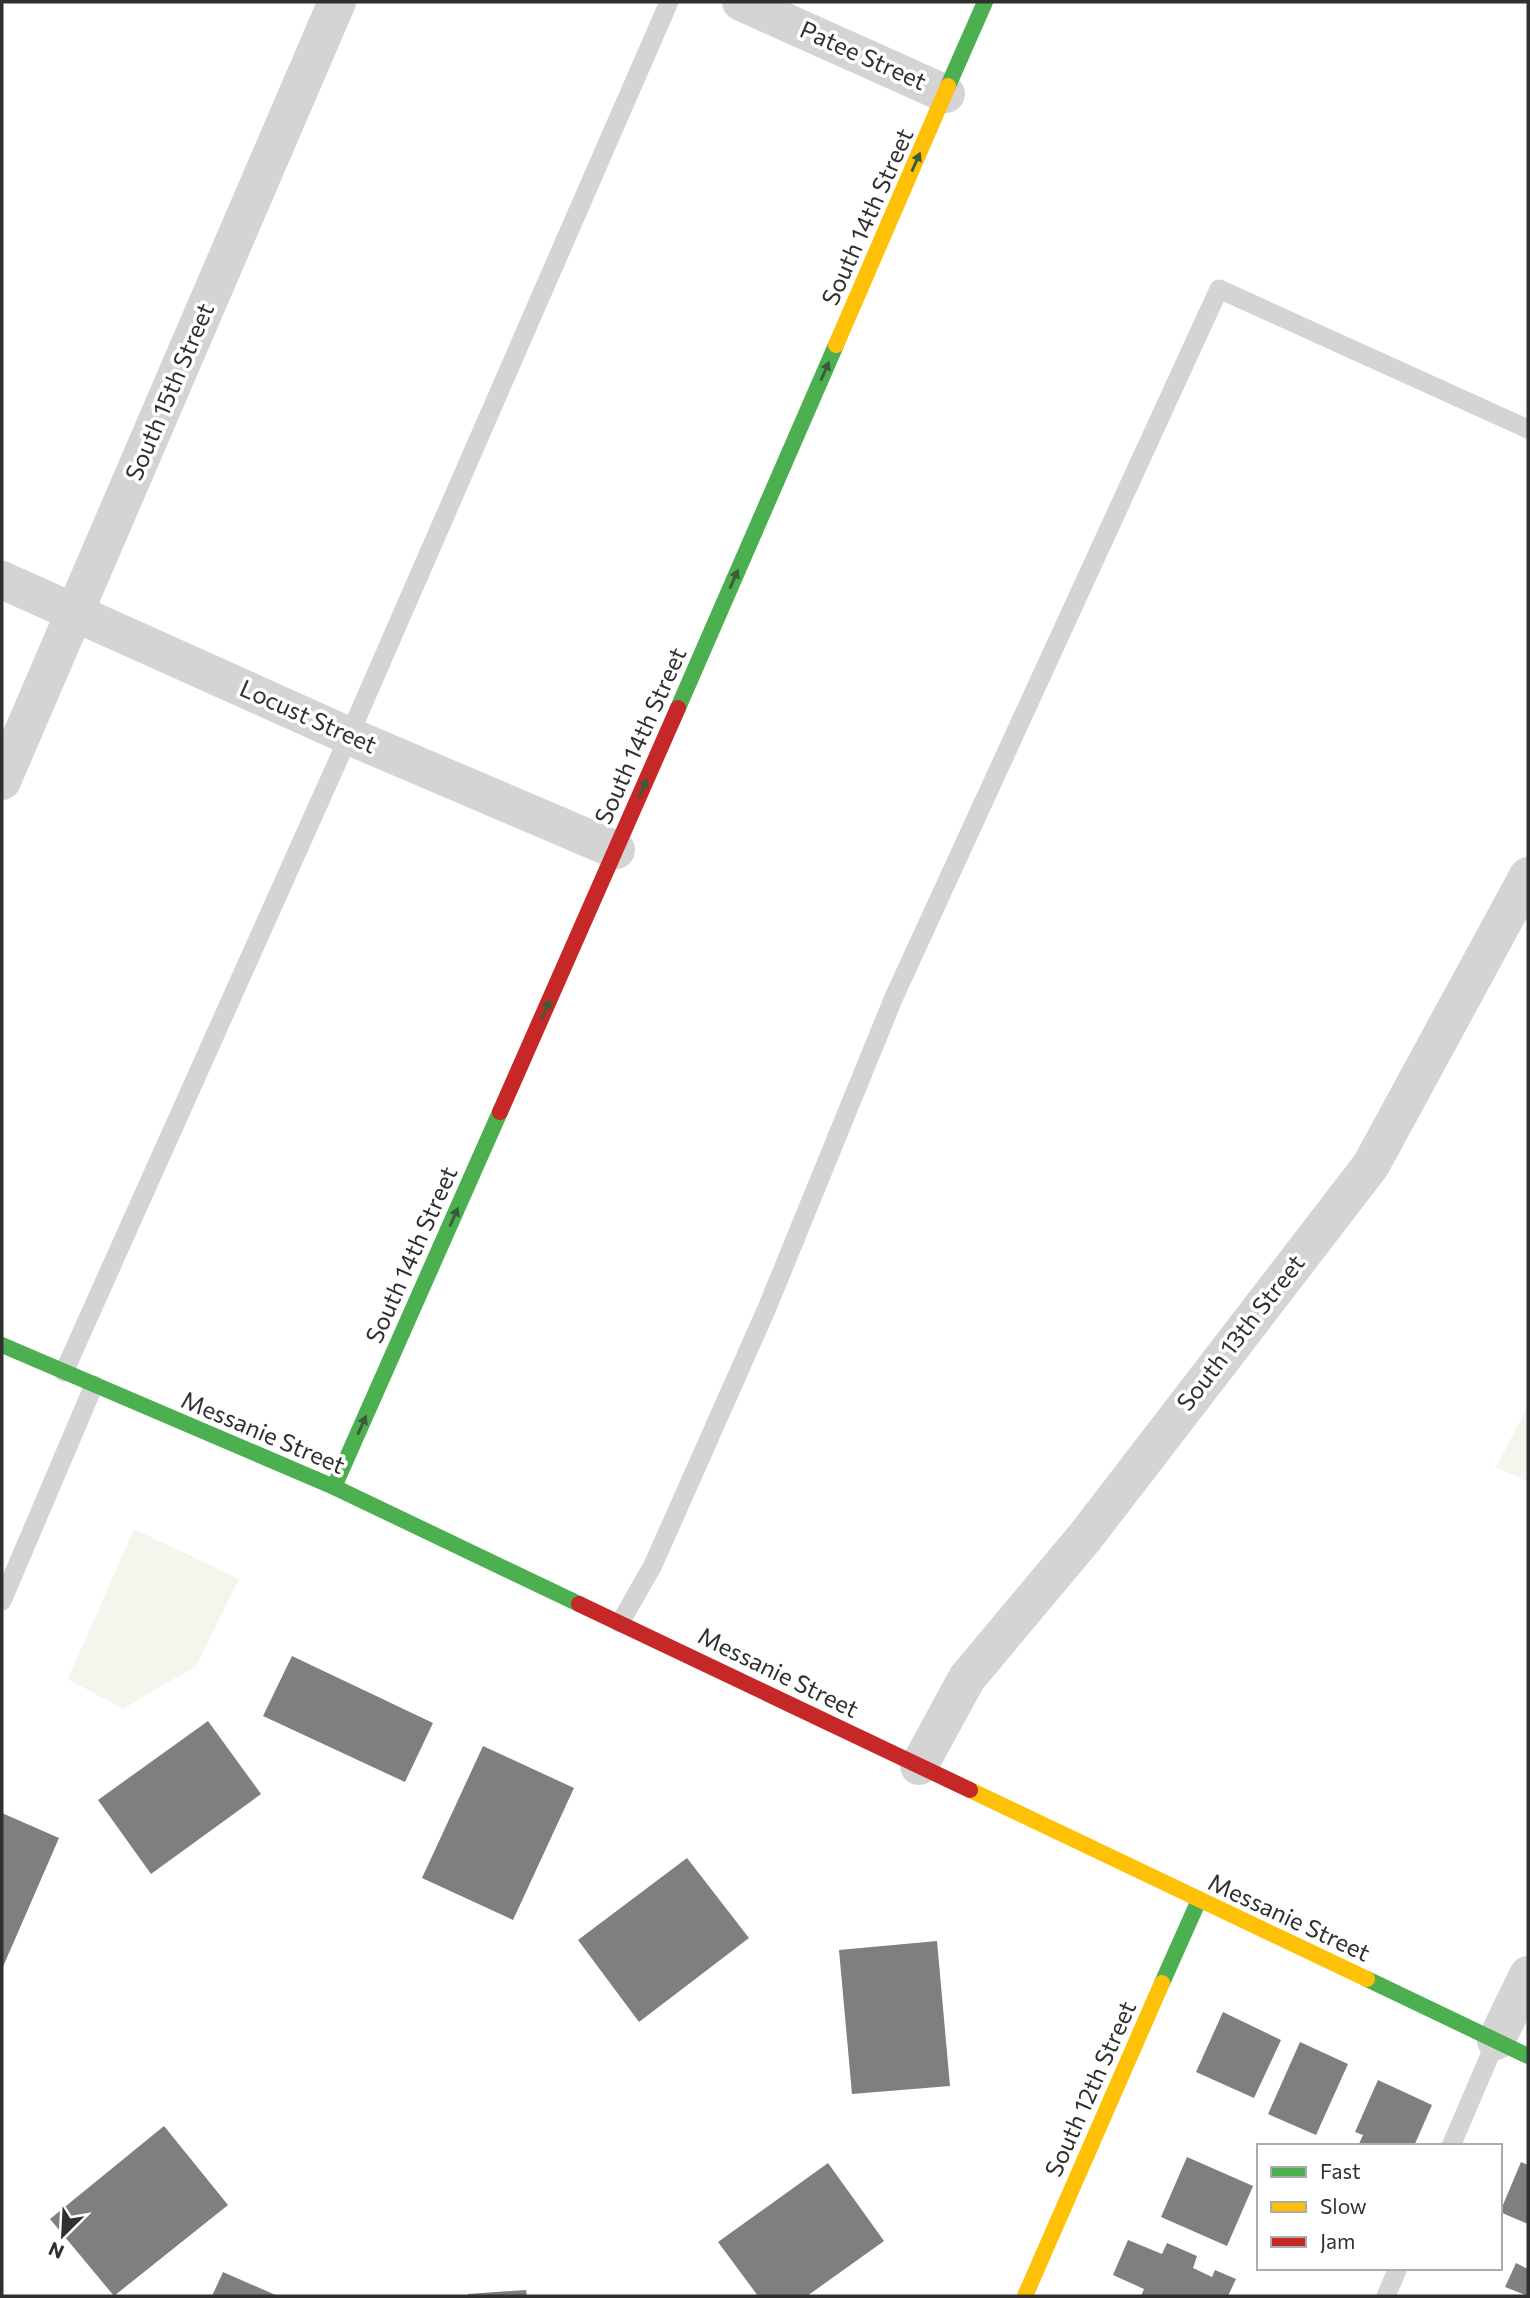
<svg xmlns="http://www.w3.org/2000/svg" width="1530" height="2298" font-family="Commissioner,sans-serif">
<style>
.green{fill:#f2f6ed}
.building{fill:#7f7f7f}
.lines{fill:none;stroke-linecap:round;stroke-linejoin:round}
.lane{stroke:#d4d4d4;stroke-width:19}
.street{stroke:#d4d4d4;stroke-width:38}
.fast{stroke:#4caf50;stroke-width:16}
.slow{stroke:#ffc107;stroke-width:16}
.jam{stroke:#c62828;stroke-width:16}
.oneway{fill:#3a5c3b}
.labels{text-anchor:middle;stroke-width:7;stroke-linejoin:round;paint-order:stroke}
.street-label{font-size:24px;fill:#303030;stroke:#fff}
</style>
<rect width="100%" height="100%" fill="#fff"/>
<g class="green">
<polygon points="1528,1406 1528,1482 1496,1467"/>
<polygon points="134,1529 239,1579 196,1666 123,1709 68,1679"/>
</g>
<g class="building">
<polygon points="292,1656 433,1723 405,1782 263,1716"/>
<polygon points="208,1721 261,1794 151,1874 98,1800"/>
<polygon points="483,1746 574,1788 513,1920 422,1878"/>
<polygon points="2,1813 59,1838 2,1969"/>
<polygon points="687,1858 749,1938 639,2022 578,1940"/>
<polygon points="937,1941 950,2086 852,2094 839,1950"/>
<polygon points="1223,2012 1281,2040 1254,2098 1196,2072"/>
<polygon points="1300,2042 1348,2064 1316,2135 1268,2114"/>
<polygon points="1378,2080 1432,2105 1414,2146 1358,2146 1363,2135 1355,2132"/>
<polygon points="164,2126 228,2205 114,2296 50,2219"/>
<polygon points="1187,2157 1253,2186 1227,2246 1161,2217"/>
<polygon points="1521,2162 1528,2165 1528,2224 1500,2212"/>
<polygon points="828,2163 884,2241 807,2296 758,2296 718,2242"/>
<polygon points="1128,2240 1162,2254 1167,2243 1197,2256 1193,2268 1212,2277 1215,2270 1236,2279 1228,2296 1141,2296 1144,2289 1113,2275"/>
<polygon points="1516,2263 1528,2269 1528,2296 1505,2287"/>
<polygon points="223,2272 278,2296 212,2296"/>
<polygon points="526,2290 527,2296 468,2296 468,2294"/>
</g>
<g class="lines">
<g class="lane">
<polyline points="64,1372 349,736 669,2"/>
<polyline points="2,1601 94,1385"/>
<polyline points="620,1623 653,1565 767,1308 894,997 1219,289 1528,429"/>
<polyline points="1451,2146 1496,2041"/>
<polyline points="1386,2296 1398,2268"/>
</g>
<g class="street">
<polyline points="741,2 946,94"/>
<polyline points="2,580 349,736 616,850"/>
<polyline points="2,781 337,2"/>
<polyline points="919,1766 967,1678 1085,1537 1371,1165 1528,876"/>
<polyline points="1496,2041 1528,1975"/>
</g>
<g class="fast">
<polyline points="948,86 985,2"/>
<polyline points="678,708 836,345"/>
<polyline points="2,1345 334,1487 579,1604"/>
<polyline points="334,1487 500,1112"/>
<polyline points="1367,1979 1528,2056"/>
<polyline points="1162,1983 1199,1900"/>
</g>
<g class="slow">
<polyline points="836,345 948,86"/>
<polyline points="970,1790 1367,1979"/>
<polyline points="1025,2296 1162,1983"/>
</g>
<g class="jam">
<polyline points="500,1112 678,708"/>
<polyline points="579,1604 970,1790"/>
</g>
</g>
<defs><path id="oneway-solid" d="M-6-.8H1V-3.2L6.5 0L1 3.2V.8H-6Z" transform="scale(1.75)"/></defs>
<g class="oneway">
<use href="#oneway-solid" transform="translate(916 162) rotate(-66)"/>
<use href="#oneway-solid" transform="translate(825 371) rotate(-66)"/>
<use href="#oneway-solid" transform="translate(734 579) rotate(-66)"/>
<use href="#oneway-solid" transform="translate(643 788) rotate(-66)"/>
<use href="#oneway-solid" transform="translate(546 1009) rotate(-66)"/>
<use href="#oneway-solid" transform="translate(454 1217) rotate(-66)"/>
<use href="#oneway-solid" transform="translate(362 1425) rotate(-66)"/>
</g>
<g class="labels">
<g class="street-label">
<text transform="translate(863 56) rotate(24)" y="8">Patee Street</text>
<text transform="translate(868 217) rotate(-66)" y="8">South 14th Street</text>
<text transform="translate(170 392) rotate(-67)" y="8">South 15th Street</text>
<text transform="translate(308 717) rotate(24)" y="8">Locust Street</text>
<text transform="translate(641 736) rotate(-66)" y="8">South 14th Street</text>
<text transform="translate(412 1255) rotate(-66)" y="8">South 14th Street</text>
<text transform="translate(1241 1333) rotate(-52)" y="8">South 13th Street</text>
<text transform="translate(263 1433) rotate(23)" y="8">Messanie Street</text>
<text transform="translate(778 1673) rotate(26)" y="8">Messanie Street</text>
<text transform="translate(1289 1918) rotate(25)" y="8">Messanie Street</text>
<text transform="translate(1091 2089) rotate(-66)" y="8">South 12th Street</text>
</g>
</g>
<rect width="1530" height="2298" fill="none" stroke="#303030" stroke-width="7"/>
<rect x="1257" y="2144" width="245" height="126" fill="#ffffff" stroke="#acacac" stroke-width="2"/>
<rect x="1271" y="2167" width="35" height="10" fill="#4caf50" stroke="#acacac" stroke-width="2"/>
<text x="1320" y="2179" font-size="21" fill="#303030">Fast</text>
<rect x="1271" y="2202" width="35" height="10" fill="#ffc107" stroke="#acacac" stroke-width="2"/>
<text x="1320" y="2214" font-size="21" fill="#303030">Slow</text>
<rect x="1271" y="2237" width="35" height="10" fill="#c62828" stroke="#acacac" stroke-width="2"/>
<text x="1320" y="2249" font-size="21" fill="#303030">Jam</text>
<g transform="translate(63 2235) rotate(204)" stroke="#ffffff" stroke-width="5" paint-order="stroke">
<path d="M0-5L12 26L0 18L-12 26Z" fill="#303030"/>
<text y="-10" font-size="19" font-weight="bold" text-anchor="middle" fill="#303030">N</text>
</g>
</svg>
